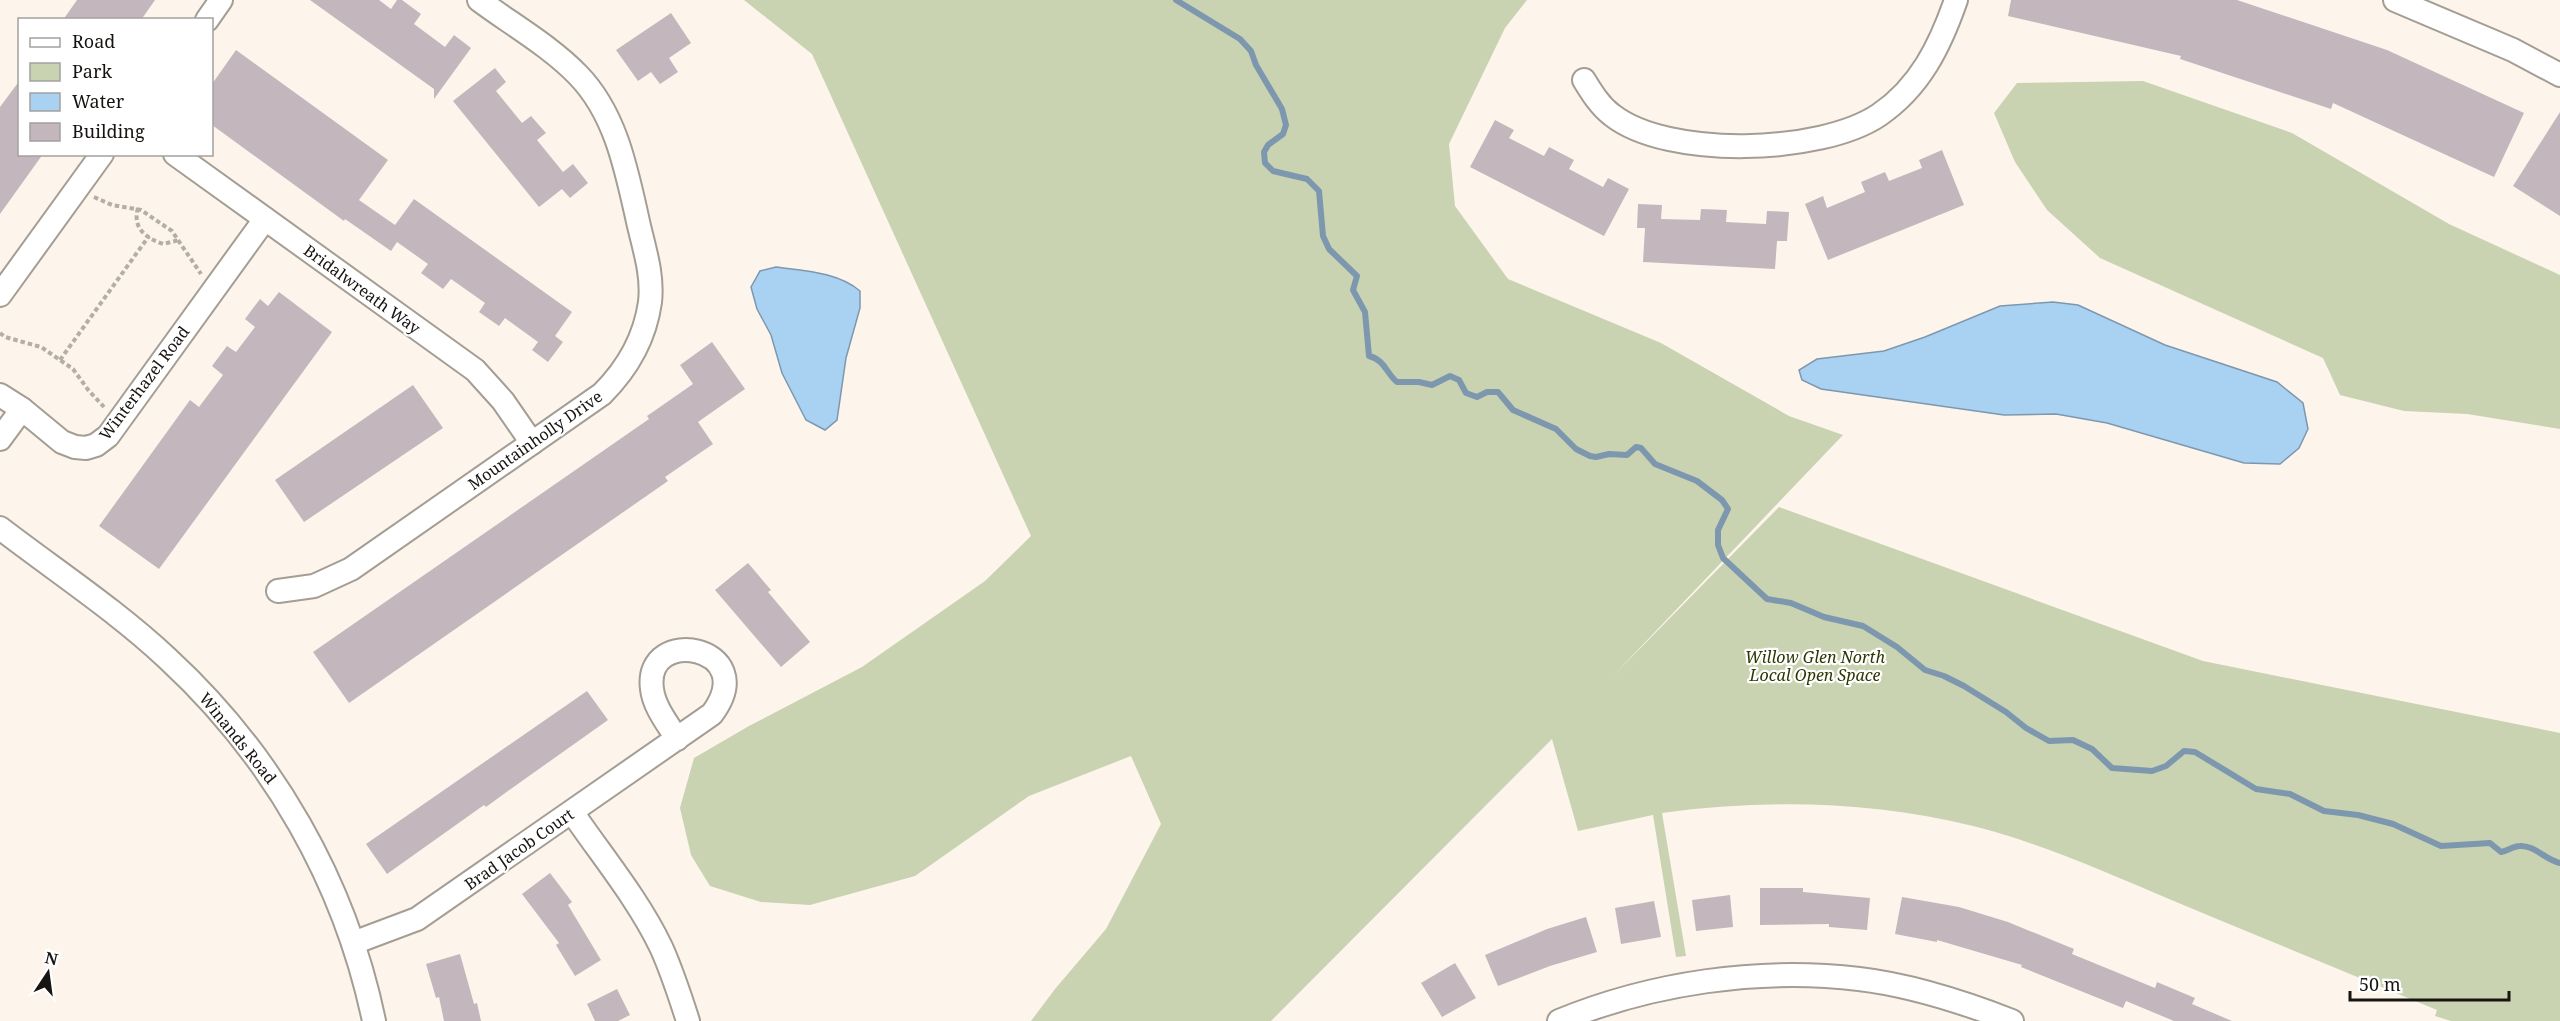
<svg xmlns="http://www.w3.org/2000/svg" width="2560" height="1021" font-family="'Noto Serif',serif">
<style>
.green{fill:#c9d3b1}
.water{fill:#a9d1f1;stroke:#7d98ae;stroke-width:1.5}
.lines{fill:none;stroke-linecap:round;stroke-linejoin:round}
.stream{stroke:#7d98ae;stroke-width:6}
.building{fill:#c3b7bd}
.minor-casing{stroke:#a49d93;stroke-width:26}
.path{stroke:#b4aea6;stroke-width:4;stroke-dasharray:4.5 3;stroke-linecap:butt}
.minor{stroke:#fff;stroke-width:22}
.labels{text-anchor:middle;stroke-width:4.5;stroke-linejoin:round;paint-order:stroke}
.street-label{font-size:16px;fill:#171411;stroke:#fff}
.park-label{font-size:16px;font-style:italic;fill:#2d3601;stroke:#fff}
</style>
<rect width="100%" height="100%" fill="#fdf5eb"/>
<g class="green">
<path d="M744,0h783l-22,28 -56,116 6,62 53,73 153,64 128,73 54,19 -232,243 168,-171 424,154 357,72v288h-109l-16,-5 2,-6c-89,-37 -179,-74 -268,-111 -64,-27 -128,-56 -196,-73 -102,-25 -207,-27 -311,-13l24,143 -10,1 -23,-142 -75,16 -26,-92 -281,282h-240l24,-32 51,-60 55,-105 -30,-68 -102,40 -114,80 -105,29 -49,-3 -51,-16 -19,-31 -11,-47 14,-50 55,-32 113,-59 123,-86 46,-45 -219,-482z"/>
<polygon points="2143,81 2292,133 2449,224 2560,275 2560,429 2467,414 2404,411 2340,395 2323,358 2100,258 2047,210 2015,162 1994,113 2017,83"/>
</g>
<g class="water">
<path d="M776,267c28,4 62,5 84,24v17l-14,50 -9,62 -12,10 -19,-10 -24,-47 -11,-38 -14,-26 -6,-22 9,-16z"/>
<polygon points="2053,302 2078,305 2165,345 2277,382 2303,403 2308,429 2299,448 2280,464 2244,463 2107,423 2056,414 2004,415 1821,389 1802,380 1799,370 1817,359 1884,351 1925,337 2000,306"/>
</g>
<g class="lines">
<path class="stream" d="M1176,0l64,39 11,12 5,14 26,44 4,16 -3,9 -15,11 -4,7 1,11 8,8 34,8 12,12 4,45 6,13 28,27 -4,14 12,22 4,44c16,4 17,17 28,26h22l13,3 18,-9 9,4 7,13 11,4 10,-5h11l15,18 43,19 20,20 14,7 6,1 13,-3 18,1 9,-8 5,1 14,16 42,17 25,19 6,9 -10,21v15l5,13 44,41 24,4 33,14 39,9 34,21 28,23 19,6 20,10 42,26 20,16 23,13 24,-1 19,9 20,19 40,3 14,-5 18,-15 11,1 61,37 34,5 34,17 34,4 35,9 48,22 49,-3 11,9c7,-1 12,-6 19,-6 14,-1 26,14 40,17"/>
</g>
<g class="building">
<polygon points="77,0 155,0 141,20 63,20"/>
<polygon points="310,0 379,0 391,9 397,0 402,0 421,14 414,24 445,47 454,35 471,48 434,99 434,89"/>
<polygon points="2011,0 2237,0 2387,50 2524,113 2494,177 2333,103 2331,109 2180,59 2181,56 2008,16"/>
<polygon points="671,13 691,43 669,58 678,72 660,84 651,72 638,81 616,50"/>
<polygon points="236,50 388,160 359,200 395,225 414,199 572,312 555,336 563,342 548,362 532,350 538,342 505,318 499,326 479,312 485,303 451,279 443,289 421,273 428,264 397,242 391,251 345,219 344,221 212,125 212,84"/>
<polygon points="495,68 506,82 496,91 522,123 531,116 546,133 537,140 563,172 573,164 588,183 570,198 562,189 539,207 453,101"/>
<polygon points="20,80 20,154 43,154 0,214 0,107"/>
<polygon points="2560,112 2560,216 2513,186"/>
<polygon points="1495,120 1514,130 1509,138 1544,156 1549,147 1574,160 1569,169 1603,187 1608,178 1629,189 1604,236 1470,167"/>
<polygon points="1942,150 1964,205 1828,260 1805,204 1823,196 1827,208 1865,192 1861,182 1885,172 1889,181 1922,168 1919,160"/>
<polygon points="1638,204 1662,205 1661,219 1700,220 1701,209 1727,210 1726,222 1766,224 1767,211 1789,212 1787,241 1777,241 1775,269 1643,262 1645,228 1637,228"/>
<polygon points="279,292 332,332 159,569 99,526 190,400 199,407 223,375 212,366 227,346 236,352 255,327 245,319 260,299 268,306"/>
<polygon points="712,342 745,389 698,422 713,444 665,477 668,481 349,703 313,652 649,419 647,416 693,384 680,365"/>
<polygon points="413,385 443,428 304,522 275,480"/>
<polygon points="748,563 771,590 768,592 810,642 781,667 715,590"/>
<polygon points="587,691 608,720 515,786 486,807 484,805 387,874 366,844"/>
<polygon points="550,873 572,902 568,905 601,960 575,976 556,945 559,943 522,894"/>
<polygon points="1760,888 1803,888 1803,892 1870,898 1867,930 1829,927 1829,924 1760,925"/>
<polygon points="1730,895 1733,927 1696,931 1692,900"/>
<polygon points="1902,897 1959,907 2008,922 2074,949 2072,954 2155,988 2157,982 2195,998 2192,1004 2232,1021 2174,1021 2126,1001 2123,1008 2021,967 2022,965 1937,940 1937,942 1895,934"/>
<polygon points="1654,901 1661,937 1621,944 1615,908"/>
<polygon points="1586,917 1597,952 1550,966 1498,986 1485,955 1547,929"/>
<polygon points="460,954 474,1004 477,1003 481,1021 444,1021 439,997 436,998 426,964"/>
<polygon points="1455,963 1476,998 1442,1017 1421,983"/>
<polygon points="617,989 630,1015 618,1021 595,1021 587,1004"/>
</g>
<g class="lines">
<defs>
<g id="minor">
<polyline points="2395,0 2513,50 2560,75"/>
<polyline points="207,20 221,0"/>
<path d="M1584,80c8,13 16,26 28,35 56,44 209,39 267,0 41,-28 61,-69 77,-115"/>
<polyline points="175,154 475,370 503,401 532,443"/>
<polyline points="0,295 102,154"/>
<polyline points="0,395 22,409 62,442 75,447 86,448 96,445 108,436 265,219"/>
<polyline points="0,439 22,409"/>
<path d="M0,528c56,43 117,83 168,131 105,97 177,223 206,362"/>
<path d="M278,591l36,-5 37,-17 251,-175c25,-25 43,-56 48,-92 3,-26 -5,-51 -11,-76 -12,-53 -22,-111 -61,-151 -28,-29 -67,-51 -99,-75"/>
<path d="M572,812c30,44 66,87 89,135 11,24 19,49 27,74"/>
<path d="M353,943l64,-24 295,-205c51,-68 -69,-90 -60,-25 2,18 16,35 25,50"/>
<path d="M1559,1021c92,-38 200,-54 300,-42 52,6 104,23 153,42"/>
</g>
</defs>
<use href="#minor" class="minor-casing"/>
<g class="path">
<polyline points="94,197 112,205 141,210 172,231 201,274"/>
<path d="M138,208c-6,20 8,30 25,36l16,-4"/>
<polyline points="0,333 5,337 41,347 73,369 89,391 104,407"/>
<polyline points="60,360 149,236"/>
</g>
<use href="#minor" class="minor"/>
</g>
<g class="labels">
<g class="street-label">
<text transform="translate(362 289) rotate(36)" y="6">Bridalwreath Way</text>
<text transform="translate(144 383) rotate(-53)" y="6">Winterhazel Road</text>
<text transform="translate(535 440) rotate(-35)" y="6">Mountainholly Drive</text>
<text transform="translate(238 738) rotate(51)" y="6">Winands Road</text>
<text transform="translate(519 849) rotate(-35)" y="6">Brad Jacob Court</text>
</g>
<g class="park-label">
<text x="1815" y="663">Willow Glen North<tspan x="1815" dy="18">Local Open Space</tspan></text>
</g>
</g>
<rect x="18" y="18" width="195" height="138" fill="#ffffff" stroke="#a2a1a0" stroke-width="1.5"/>
<rect x="30" y="38" width="30" height="9" fill="#ffffff" stroke="#a2a1a0" stroke-width="1.5"/>
<text x="72" y="48" font-size="18" fill="#171411">Road</text>
<rect x="30" y="63" width="30" height="18" fill="#c9d3b1" stroke="#a2a1a0" stroke-width="1.5"/>
<text x="72" y="78" font-size="18" fill="#171411">Park</text>
<rect x="30" y="93" width="30" height="18" fill="#a9d1f1" stroke="#a2a1a0" stroke-width="1.5"/>
<text x="72" y="108" font-size="18" fill="#171411">Water</text>
<rect x="30" y="123" width="30" height="18" fill="#c3b7bd" stroke="#a2a1a0" stroke-width="1.5"/>
<text x="72" y="138" font-size="18" fill="#171411">Building</text>
<g transform="translate(48 973) rotate(13)" stroke="#ffffff" stroke-width="4.5" paint-order="stroke">
<path d="M0-4.5L10 22L0 15L-10 22Z" fill="#171411"/>
<text y="-9" font-size="16" font-weight="bold" text-anchor="middle" fill="#171411">N</text>
</g>
<path d="M2350 991v9h159v-9" fill="none" stroke="#171411" stroke-width="3"/>
<text x="2359" y="991" font-size="18" fill="#171411" stroke="#ffffff" stroke-width="4.5" paint-order="stroke">50 m</text>
</svg>
